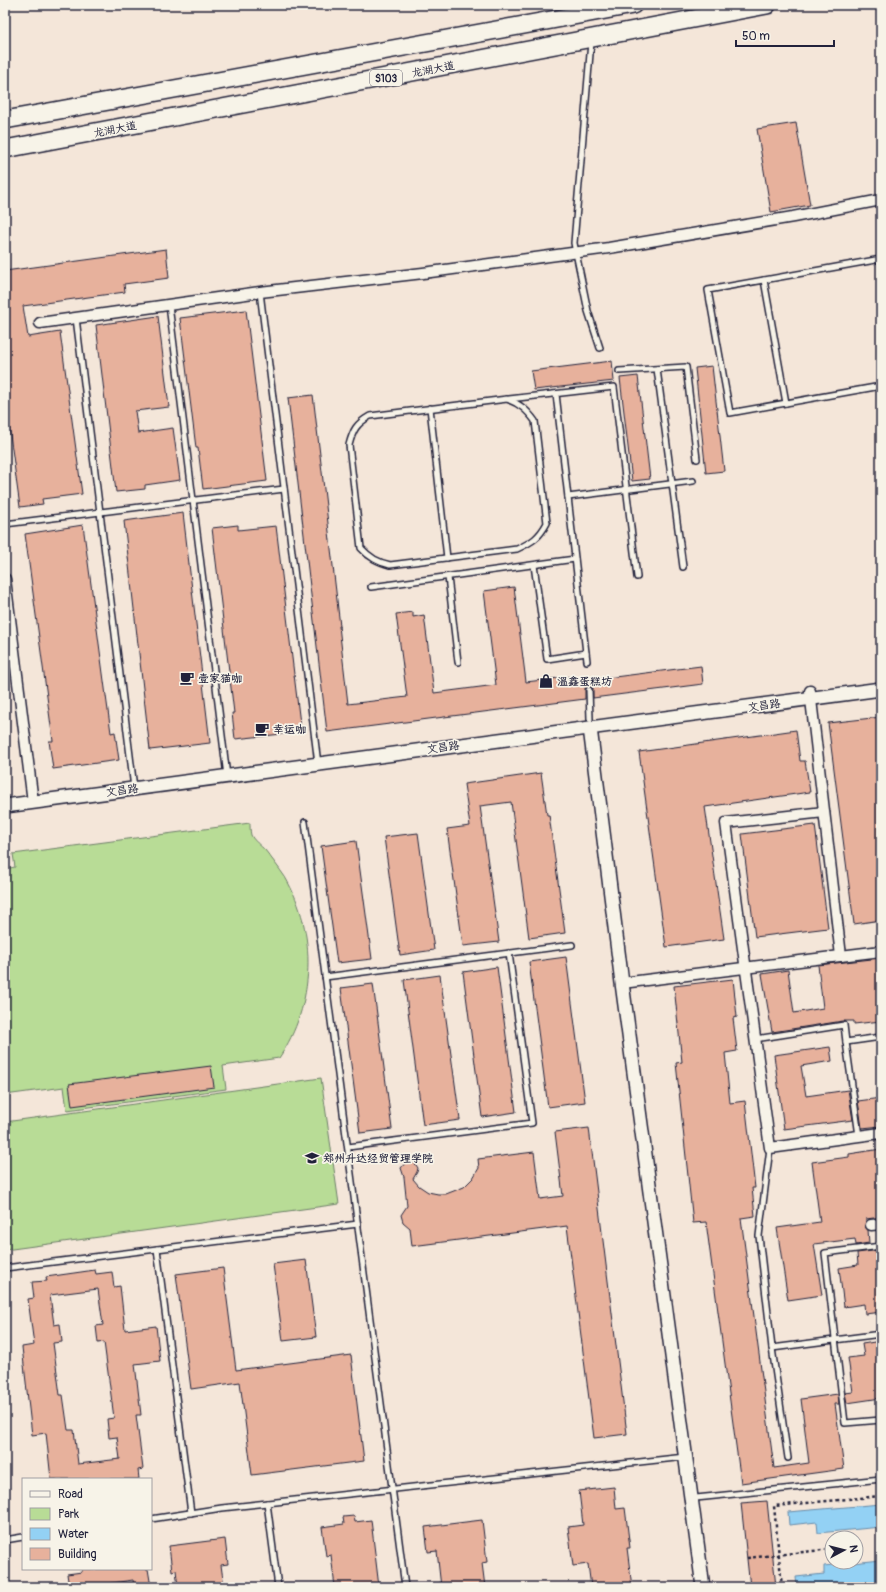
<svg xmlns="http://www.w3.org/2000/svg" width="886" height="1592" font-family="Pangolin,'LXGW WenKai TC',sans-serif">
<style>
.green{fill:#b8dc96;stroke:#6d7f68}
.water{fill:#93d1f4;stroke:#668baa}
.building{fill:#e7b19c;stroke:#22223b;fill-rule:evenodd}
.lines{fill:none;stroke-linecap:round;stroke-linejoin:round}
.service-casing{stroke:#22223b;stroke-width:8}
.minor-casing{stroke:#22223b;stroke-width:13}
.tertiary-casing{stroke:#22223b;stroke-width:16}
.trunk-casing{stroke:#22223b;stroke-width:20}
.path{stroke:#22223b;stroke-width:2.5;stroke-dasharray:3 3;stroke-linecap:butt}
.service{stroke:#f7f3e8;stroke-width:5}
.minor{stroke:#f7f3e8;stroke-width:10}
.tertiary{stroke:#f7f3e8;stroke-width:13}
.trunk{stroke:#f7f3e8;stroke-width:17}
.labels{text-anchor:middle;stroke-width:3.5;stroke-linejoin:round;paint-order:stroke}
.shield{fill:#f7f3e8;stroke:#62616f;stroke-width:1}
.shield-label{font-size:10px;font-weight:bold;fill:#22223b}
.street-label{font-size:11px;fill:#22223b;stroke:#f7f3e8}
.poi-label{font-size:11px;font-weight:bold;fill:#22223b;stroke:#f7f3e8;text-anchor:start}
</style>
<rect width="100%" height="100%" fill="#f4e6d9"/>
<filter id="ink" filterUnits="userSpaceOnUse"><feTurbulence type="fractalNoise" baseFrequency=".025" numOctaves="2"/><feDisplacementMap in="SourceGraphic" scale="8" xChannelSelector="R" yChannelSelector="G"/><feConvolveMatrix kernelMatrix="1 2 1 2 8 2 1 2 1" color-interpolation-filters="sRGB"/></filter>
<g filter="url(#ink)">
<g class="green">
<path d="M250,823c0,3 0,8 1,12 2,5 10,11 14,15 7,9 14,18 20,27 33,56 30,128 -6,181l-56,8 3,23 -159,21 -3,-23 -59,8v-226l10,-2 -2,-13z"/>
<polygon points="321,1078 339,1204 5,1250 5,1122"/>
</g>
<g class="water">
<polygon points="881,1504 881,1527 818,1533 817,1522 789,1525 788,1512"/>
<polygon points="881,1560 881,1584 850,1587 797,1587 796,1577 824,1574 824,1566"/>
</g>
<g class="building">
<polygon points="796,123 810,205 771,212 757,129"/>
<polygon points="166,249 169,278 124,284 125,292 23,306 28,337 60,332 82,494 42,499 43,504 20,507 5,398 5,271"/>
<polygon points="246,310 267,481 203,489 198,448 196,448 180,318"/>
<polygon points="158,316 169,407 135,411 138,433 173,428 180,480 145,485 145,489 116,492 96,325"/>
<polygon points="612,361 614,381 534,390 531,371"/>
<polygon points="712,366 724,471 706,473 695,368"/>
<polygon points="638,376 650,479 632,481 620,378"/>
<polygon points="313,395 340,626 339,626 348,704 407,697 396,614 413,612 413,617 424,615 434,693 496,685 484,591 514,587 526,682 575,676 575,682 701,666 703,684 593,698 593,688 588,686 585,688 585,699 327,732 288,398"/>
<polygon points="183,513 210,743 150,750 124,521"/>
<polygon points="83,525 111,733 115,732 119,760 53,769 49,741 53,741 25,534"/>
<polygon points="238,525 238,530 276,526 301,732 235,739 232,713 234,713 212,528"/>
<polygon points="881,717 881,920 854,924 828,723"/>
<polygon points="796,730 800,761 805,761 810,792 705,807 724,939 666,947 639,752"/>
<polygon points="541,773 547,815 549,815 565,933 529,938 511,802 480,806 499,942 463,946 447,829 470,826 464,784"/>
<polygon points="815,825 828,928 755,937 742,834"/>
<polygon points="418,833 434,950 400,955 384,837"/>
<polygon points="356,841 372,959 337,963 321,846"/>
<polygon points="566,957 585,1102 548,1107 529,962"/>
<polygon points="881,958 881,1021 854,1024 854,1021 843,1021 772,1032 762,974 788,970 794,1013 823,1008 818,965"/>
<polygon points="497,967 516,1112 482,1117 463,972"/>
<polygon points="440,975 460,1120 423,1125 404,980"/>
<polygon points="733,979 737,1017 733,1018 737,1051 725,1053 730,1103 745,1101 755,1188 752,1188 755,1216 741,1218 774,1468 809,1463 801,1399 838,1394 839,1404 835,1404 844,1469 741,1483 706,1222 693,1223 676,1063 682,1062 674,986"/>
<polygon points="373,984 392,1129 360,1133 341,988"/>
<polygon points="830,1047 832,1061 801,1066 806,1096 848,1090 853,1120 784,1129 774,1055"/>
<polygon points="211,1066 214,1087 72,1106 69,1084"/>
<polygon points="881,1098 881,1126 862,1128 858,1101"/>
<polygon points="589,1128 627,1434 594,1438 567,1226 412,1246 410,1228 403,1222 401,1215 407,1206 404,1177 401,1168 406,1162 410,1161 414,1162 418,1168 417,1172 413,1179 419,1186 428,1192 438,1194 446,1194 464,1187 473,1178 479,1168 478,1159 534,1152 540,1199 563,1196 555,1132"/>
<polygon points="881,1149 881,1217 866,1219 865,1226 868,1230 869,1243 856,1245 855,1239 814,1244 822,1295 788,1300 777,1228 820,1222 812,1162 849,1157 849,1154"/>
<polygon points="880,1250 881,1312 865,1314 864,1304 844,1307 839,1268 858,1265 857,1253"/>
<polygon points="306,1260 316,1337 283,1341 273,1264"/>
<polygon points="223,1268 236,1370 351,1355 364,1461 252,1475 240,1382 191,1389 176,1274"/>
<path d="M95,1270l1,4 16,-2 2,15 6,-1 5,44 31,-4 4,35 -25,3 6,51h-5l7,54 -5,1 1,9h-88l-5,-46 -14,2 -10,-88 12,-2 -6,-46 6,-1 -2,-16 15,-1 -1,-4zM98,1289l5,36 -7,1 2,17 6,-1 10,76 -7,1 2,19 8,-1 3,22 -42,5 -4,-34h-6l-5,-35h-3l-7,-52 9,-1 -2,-18 -6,1 -4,-30z"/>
<polygon points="881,1341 881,1398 847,1403 845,1393 853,1392 848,1358 864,1356 862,1344"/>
<polygon points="614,1487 616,1509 625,1508 630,1548 627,1548 632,1587 591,1587 588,1564 573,1566 568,1527 583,1525 579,1491"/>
<polygon points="767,1501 776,1587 750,1587 741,1503"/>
<polygon points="354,1516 355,1522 371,1520 379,1587 335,1587 331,1555 326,1556 322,1527 344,1524 343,1517"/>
<polygon points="482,1520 487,1562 482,1563 485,1587 441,1587 437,1551 428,1552 425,1527"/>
<polygon points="225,1539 228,1564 221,1565 224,1587 178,1587 176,1570 172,1571 169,1546"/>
<polygon points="82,1569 148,1569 151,1587 134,1587 133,1580 85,1587 69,1587 67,1574 82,1572"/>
</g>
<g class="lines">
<defs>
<g id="service">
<polyline points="591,42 574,243 588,311 600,348"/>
<polyline points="881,259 708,290 730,413 881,386"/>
<polyline points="764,280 786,403"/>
<polyline points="260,292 318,764"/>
<polyline points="169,305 227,776"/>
<polyline points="76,318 134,788"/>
<polyline points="657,369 683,567"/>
<polyline points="619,371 686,367 697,459"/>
<polyline points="556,394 587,661"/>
<path d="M507,399c13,5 20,11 28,22l12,102c-8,15 -15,19 -30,26l-127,16c-12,-3 -20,-7 -29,-17l-12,-103c4,-15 7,-21 21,-29z"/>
<polyline points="509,399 614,387 637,577"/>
<polyline points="430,408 447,558"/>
<polyline points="568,497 693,481"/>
<polyline points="5,524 284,489"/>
<polyline points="534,565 547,659 586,653"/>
<polyline points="448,577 458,662"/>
<polyline points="371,587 575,559"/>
<polyline points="589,690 590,719"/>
<polyline points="305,822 405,1587"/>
<polyline points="325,977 572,945"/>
<polyline points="755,1039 844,1025 846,1042"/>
<polyline points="859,1136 846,1042 881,1037"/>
<polyline points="348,1147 532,1123 509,953"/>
<polyline points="770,1148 759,1236 772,1348 788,1458"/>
<polyline points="881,1246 825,1253 845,1423 881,1420"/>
<polyline points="157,1249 191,1513"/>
<polyline points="5,1268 358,1224"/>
<polyline points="772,1348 881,1334"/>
<polyline points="696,1498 881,1479"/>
<polyline points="267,1503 278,1587"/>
<polyline points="151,1519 222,1508 685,1457"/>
<polyline points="5,1540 23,1537"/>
</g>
<g id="minor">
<polyline points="40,323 260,292 423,273 609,248 793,217 881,200"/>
<polyline points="5,579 33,802"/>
<polyline points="810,691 841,956"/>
<polyline points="824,812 726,823 770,1148 881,1133"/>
<polyline points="622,983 881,951"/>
<polyline points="871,1225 881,1224"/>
</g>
<g id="tertiary">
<polyline points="590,728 622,983 703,1587"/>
<polyline points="5,806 881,689"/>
</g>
<g id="trunk">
<polyline points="5,120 633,5"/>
<polyline points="5,149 767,5"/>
</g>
</defs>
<use href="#service" class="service-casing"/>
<use href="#minor" class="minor-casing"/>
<use href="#tertiary" class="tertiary-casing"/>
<use href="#trunk" class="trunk-casing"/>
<g class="path">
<polyline points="856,1546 860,1546"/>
<polyline points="747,1558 832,1549"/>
<polyline points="782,1587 774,1506 881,1496"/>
</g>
<use href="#service" class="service"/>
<use href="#minor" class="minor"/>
<use href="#tertiary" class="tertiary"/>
<use href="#trunk" class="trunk"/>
</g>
</g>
<defs>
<symbol id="cafe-bare" viewBox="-9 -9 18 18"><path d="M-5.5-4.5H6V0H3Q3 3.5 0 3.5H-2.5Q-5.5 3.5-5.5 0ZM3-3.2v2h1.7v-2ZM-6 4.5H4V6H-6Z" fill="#22223b" stroke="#f7f3e8" stroke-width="2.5" paint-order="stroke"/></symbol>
<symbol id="shop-bare" viewBox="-9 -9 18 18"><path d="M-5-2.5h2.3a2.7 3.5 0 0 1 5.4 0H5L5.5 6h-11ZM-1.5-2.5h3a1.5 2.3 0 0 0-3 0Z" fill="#22223b" stroke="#f7f3e8" stroke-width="2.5" paint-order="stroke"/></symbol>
<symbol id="university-bare" viewBox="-9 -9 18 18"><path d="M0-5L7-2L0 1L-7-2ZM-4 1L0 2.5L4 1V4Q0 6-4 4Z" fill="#22223b" stroke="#f7f3e8" stroke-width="2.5" paint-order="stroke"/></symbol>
</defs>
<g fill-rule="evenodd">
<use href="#cafe-bare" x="177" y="668" width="20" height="20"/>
<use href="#shop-bare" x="536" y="671" width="20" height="20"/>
<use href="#cafe-bare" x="252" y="719" width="20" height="20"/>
<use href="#university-bare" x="302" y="1148" width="20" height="20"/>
</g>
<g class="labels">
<rect class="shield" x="370" y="70" width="32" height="16" rx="3"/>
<g class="shield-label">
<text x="386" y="82">S103</text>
</g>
<g class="street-label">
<text transform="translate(433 69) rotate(-11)" y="4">龙湖大道</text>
<text transform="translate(115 129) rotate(-11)" y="4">龙湖大道</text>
<text transform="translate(764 705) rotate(-8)" y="4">文昌路</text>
<text transform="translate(443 747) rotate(-8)" y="4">文昌路</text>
<text transform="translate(122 790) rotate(-8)" y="4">文昌路</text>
</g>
<g class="poi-label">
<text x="198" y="682">壹家猫咖</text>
<text x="557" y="685">温鑫蛋糕坊</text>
<text x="273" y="733">幸运咖</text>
<text x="323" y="1162">郑州升达经贸管理学院</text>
</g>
</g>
<rect width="886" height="1592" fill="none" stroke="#f7f3e8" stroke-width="20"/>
<rect x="10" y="10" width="866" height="1572" fill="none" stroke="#22223b" stroke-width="1.5" filter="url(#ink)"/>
<rect x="22" y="1478" width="130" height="92" fill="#f7f3e8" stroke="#a29fa3"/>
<rect x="30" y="1491" width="20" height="6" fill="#f7f3e8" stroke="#a29fa3"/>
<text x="58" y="1498" font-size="12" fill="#22223b">Road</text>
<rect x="30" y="1508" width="20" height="12" fill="#b8dc96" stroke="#a29fa3"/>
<text x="58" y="1518" font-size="12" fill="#22223b">Park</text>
<rect x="30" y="1528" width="20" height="12" fill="#93d1f4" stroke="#a29fa3"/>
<text x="58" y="1538" font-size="12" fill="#22223b">Water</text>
<rect x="30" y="1548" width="20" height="12" fill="#e7b19c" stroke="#a29fa3"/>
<text x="58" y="1558" font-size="12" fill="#22223b">Building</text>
<g transform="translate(844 1550) rotate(83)"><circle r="19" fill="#f7f3e8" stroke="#a29fa3"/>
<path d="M0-3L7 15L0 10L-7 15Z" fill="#22223b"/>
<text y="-6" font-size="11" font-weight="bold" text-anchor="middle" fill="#22223b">N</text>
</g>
<path d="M736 40v6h98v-6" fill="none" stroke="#22223b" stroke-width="2"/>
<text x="742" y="40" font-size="12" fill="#22223b" stroke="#f7f3e8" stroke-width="3" paint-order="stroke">50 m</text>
</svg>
